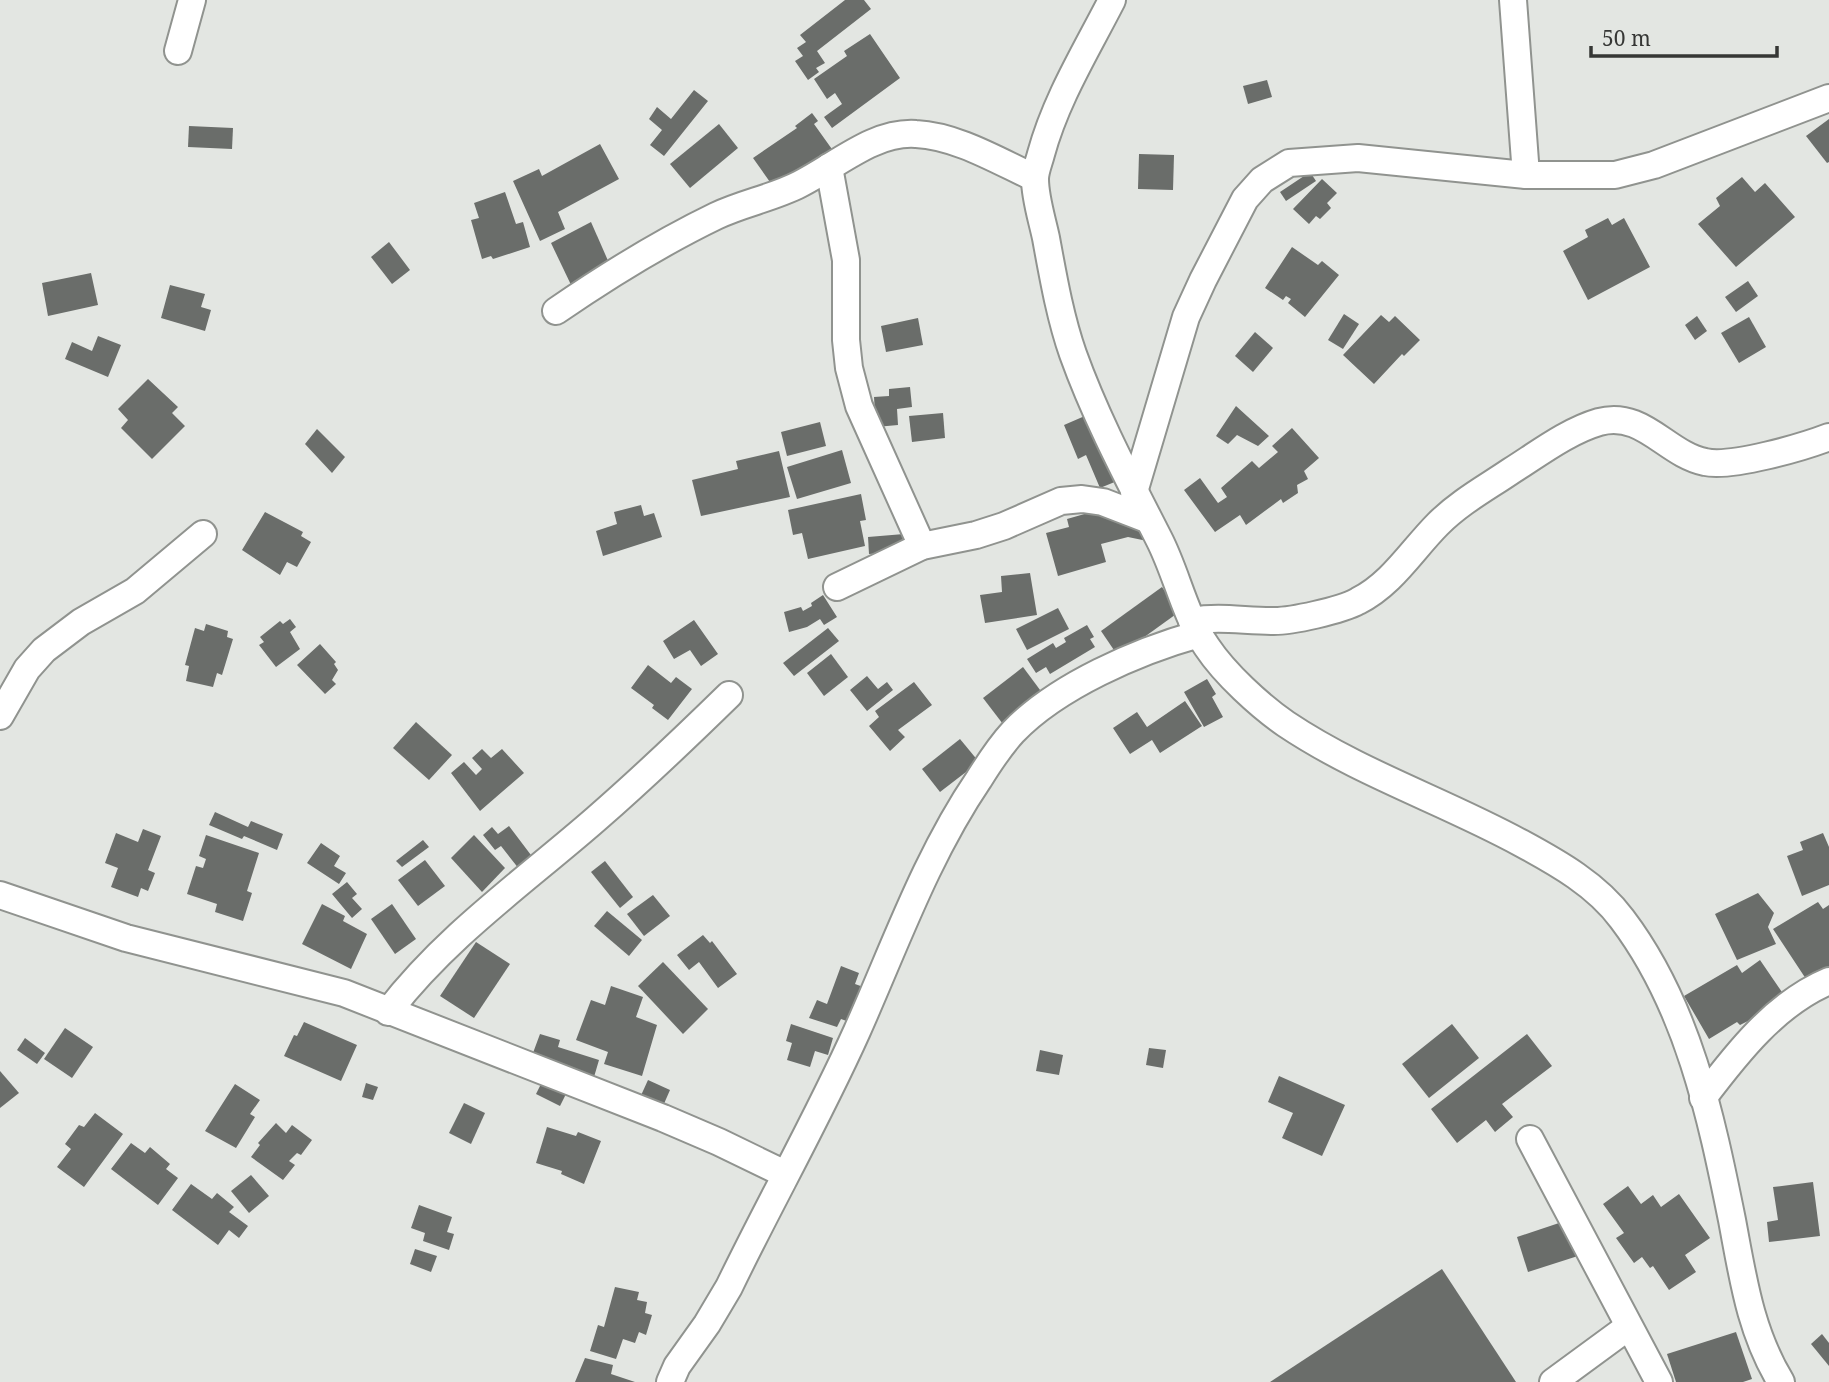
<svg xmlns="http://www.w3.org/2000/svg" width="1829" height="1382" font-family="'Noto Serif',serif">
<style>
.building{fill:#6a6d6a}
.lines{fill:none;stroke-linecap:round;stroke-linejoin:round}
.street-casing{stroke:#90938f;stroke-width:30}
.street{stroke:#fff;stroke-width:26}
</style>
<rect width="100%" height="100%" fill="#e3e6e2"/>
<g class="building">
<polygon points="845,0 864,0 871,9 817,51 825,63 816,68 819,72 808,80 795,61 803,56 797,48 806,42 800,35"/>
<polygon points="870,34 900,78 832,128 824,117 842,104 835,93 827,99 814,79 847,56 844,51"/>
<polygon points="1267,80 1272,97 1248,104 1243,86"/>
<polygon points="694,90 708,101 664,156 650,145 662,130 649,119 657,107 671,119"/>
<polygon points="812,113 818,121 814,124 834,152 777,192 753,158 797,128 795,126"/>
<polygon points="1829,119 1829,162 1827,163 1806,136"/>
<polygon points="719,124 738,148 690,188 670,164"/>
<polygon points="189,126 233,128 232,149 188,147"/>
<polygon points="600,144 619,179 558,212 565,229 540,241 513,181 539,169 542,176"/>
<polygon points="1139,154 1174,155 1173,190 1138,189"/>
<polygon points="1310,172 1316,181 1286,201 1280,192"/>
<polygon points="1742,177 1755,192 1765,183 1795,217 1736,267 1698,224 1720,206 1716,198"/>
<polygon points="1322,179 1337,193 1327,203 1331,208 1320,219 1316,216 1309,224 1293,209"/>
<polygon points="505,192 516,224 523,222 530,247 493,259 491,256 482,259 471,220 479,218 474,203"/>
<polygon points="1608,218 1612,225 1624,218 1650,267 1588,300 1563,251 1588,237 1585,230"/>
<polygon points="591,222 613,272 573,289 551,243"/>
<polygon points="389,242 410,270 392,284 371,257"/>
<polygon points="1292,247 1318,265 1322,261 1339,275 1305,317 1288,303 1291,299 1286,296 1283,300 1265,288"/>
<polygon points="91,273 98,305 48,316 42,283"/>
<polygon points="1748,281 1758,296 1736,312 1725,297"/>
<polygon points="170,285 205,294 201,307 211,310 205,331 161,318"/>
<polygon points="1344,314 1359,324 1343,349 1328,340"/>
<polygon points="1381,315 1389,322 1395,316 1420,340 1404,356 1402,354 1374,384 1343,355"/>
<polygon points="1697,316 1707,331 1695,340 1685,325"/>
<polygon points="1749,317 1766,347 1739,363 1721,333"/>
<polygon points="918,318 923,345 886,352 881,326"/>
<polygon points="1255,332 1273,348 1253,372 1235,356"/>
<polygon points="98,336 121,345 108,377 65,359 72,342 92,351"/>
<polygon points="148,379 178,407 172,413 185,426 152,459 121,428 128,420 118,409"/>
<polygon points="910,387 912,407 897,409 898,425 876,427 874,397 889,396 889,389"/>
<polygon points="1236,406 1269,436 1258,446 1237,435 1228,444 1216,436"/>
<polygon points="1094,412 1122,479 1100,488 1086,455 1078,459 1064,425"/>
<polygon points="943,413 945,438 912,442 909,416"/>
<polygon points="820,422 826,446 787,456 781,432"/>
<polygon points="1292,428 1319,458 1304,471 1308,479 1297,485 1298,493 1283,503 1281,499 1246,525 1240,515 1215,532 1184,490 1200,478 1218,503 1227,497 1221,488 1252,461 1259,468 1278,452 1272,446"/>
<polygon points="317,429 345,457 332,473 305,444"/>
<polygon points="842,450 851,483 797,499 787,467"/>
<polygon points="779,451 790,497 701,516 692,480 738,469 736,461"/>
<polygon points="861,494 866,520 860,521 865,546 808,559 802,533 793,535 788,510"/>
<polygon points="641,505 644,516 654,513 662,537 603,556 596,531 617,524 614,512"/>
<polygon points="1109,507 1129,512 1152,542 1128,537 1101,544 1106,562 1058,576 1046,533 1069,527 1067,519"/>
<polygon points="265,512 303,532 301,536 311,542 297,567 287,562 280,575 242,550"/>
<polygon points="904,534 905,552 869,554 868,537"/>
<polygon points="1030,573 1037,615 985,623 980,595 1002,592 1001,576"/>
<polygon points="1162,587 1179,612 1118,656 1101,631"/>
<polygon points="823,595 837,617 824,625 820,619 807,627 789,632 784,612 801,607 803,611 812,606 811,603"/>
<polygon points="1058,608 1069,629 1027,650 1016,629"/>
<polygon points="290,619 296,627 290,632 300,649 276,667 259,645 264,642 260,637 280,621 283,624"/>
<polygon points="694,620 718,654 701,666 690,650 674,659 663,641"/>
<polygon points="206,624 228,631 227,637 233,639 222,675 217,673 213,687 186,681 189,666 185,665 195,628 204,631"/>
<polygon points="1087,625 1094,637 1090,639 1095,647 1050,674 1046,667 1036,673 1027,659 1053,643 1056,648 1066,642 1064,638"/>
<polygon points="828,628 839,641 794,676 783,663"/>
<polygon points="320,644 336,662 334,664 338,670 332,680 336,684 325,694 297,665"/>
<polygon points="831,654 848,677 824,696 807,673"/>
<polygon points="648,665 671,683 676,677 692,689 668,720 652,708 654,705 631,688"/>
<polygon points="1023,667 1046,698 1006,728 983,698"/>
<polygon points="867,676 878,689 887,682 893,690 867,711 850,690"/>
<polygon points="1207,679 1216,694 1212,697 1223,717 1204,727 1184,692"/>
<polygon points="914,682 932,705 898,730 905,737 890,751 869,726 879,717 875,711"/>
<polygon points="1185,701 1202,726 1160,753 1152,740 1130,754 1113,728 1137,712 1147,727"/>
<polygon points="416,722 452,755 429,780 393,748"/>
<polygon points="960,739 979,762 940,792 922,769"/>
<polygon points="482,749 491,758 502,749 524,773 480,811 451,773 464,762 476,775 482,769 472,758"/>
<polygon points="215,812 248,827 251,821 283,834 277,850 244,836 242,839 209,825"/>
<polygon points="509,826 537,863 523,874 501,846 495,850 483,835 492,827 498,834"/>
<polygon points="143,829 161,836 148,870 155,873 148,891 141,888 138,897 111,887 118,868 105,863 116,833 138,842"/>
<polygon points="1823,833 1829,847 1829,885 1802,896 1787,856 1803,850 1800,842"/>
<polygon points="206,835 259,853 247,891 252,893 243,921 215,912 217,904 187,894 196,866 203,868 206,859 199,856"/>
<polygon points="474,835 505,868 482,892 451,858"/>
<polygon points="423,840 429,847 402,867 396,861"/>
<polygon points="321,843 340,856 334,866 346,873 339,884 307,863"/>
<polygon points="425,860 445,886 418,906 398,880"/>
<polygon points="605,861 633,897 620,908 591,872"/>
<polygon points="347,882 357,894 352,898 362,909 352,918 332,894"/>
<polygon points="1758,893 1774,913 1768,927 1776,944 1737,960 1715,914"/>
<polygon points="653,895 670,916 644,936 627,914"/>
<polygon points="1818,902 1823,909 1829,905 1829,966 1806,979 1773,929"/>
<polygon points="322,904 345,916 343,921 367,934 351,969 302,944"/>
<polygon points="392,904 416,939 395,954 371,919"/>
<polygon points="607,911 642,940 629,956 594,926"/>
<polygon points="703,935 710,943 712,941 737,974 718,988 699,962 689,970 677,955"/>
<polygon points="476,942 510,964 474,1018 440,996"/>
<polygon points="1760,960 1788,1001 1740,1025 1737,1022 1709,1039 1684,996 1737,965 1742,973"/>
<polygon points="663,962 708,1009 683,1034 638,986"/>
<polygon points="841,966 859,973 855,984 869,989 855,1024 841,1019 837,1027 809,1018 817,1000 827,1004"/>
<polygon points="611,986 643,997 636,1017 657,1025 642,1076 604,1064 608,1052 576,1040 591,1000 605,1005"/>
<polygon points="304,1022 357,1045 341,1081 284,1056 294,1035 297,1036"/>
<polygon points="791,1024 833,1038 828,1055 815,1051 810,1067 787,1060 792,1043 786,1041"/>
<polygon points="1452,1024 1479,1058 1429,1098 1402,1064"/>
<polygon points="65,1028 93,1047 72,1078 44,1059"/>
<polygon points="540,1034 560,1040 558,1047 599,1060 594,1077 530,1061"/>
<polygon points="1527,1034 1552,1066 1502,1104 1513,1117 1495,1132 1486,1120 1457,1143 1431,1109"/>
<polygon points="25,1038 45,1053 37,1064 17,1050"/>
<polygon points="1149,1048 1166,1050 1163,1068 1146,1065"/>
<polygon points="1040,1050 1063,1055 1059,1075 1036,1071"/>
<polygon points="0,1071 19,1093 0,1108"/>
<polygon points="545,1076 569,1088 560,1106 536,1094"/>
<polygon points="1279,1076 1345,1105 1322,1156 1282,1138 1293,1113 1268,1102"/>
<polygon points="648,1080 670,1090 660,1113 638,1102"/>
<polygon points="366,1083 378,1087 373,1100 362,1097"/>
<polygon points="235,1084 260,1100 250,1114 255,1117 236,1148 205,1131"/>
<polygon points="464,1103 485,1113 471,1144 449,1133"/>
<polygon points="95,1113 123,1134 84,1187 57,1167 71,1149 65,1144 79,1125 84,1127"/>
<polygon points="276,1123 286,1133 292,1125 312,1140 301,1155 297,1153 289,1161 295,1165 283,1180 251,1157 260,1145 258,1143"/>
<polygon points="547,1127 576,1136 578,1132 601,1141 584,1184 561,1174 562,1171 536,1163"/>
<polygon points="131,1143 145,1153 150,1147 170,1164 166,1169 178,1178 158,1205 111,1169"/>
<polygon points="251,1175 269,1196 249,1213 231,1191"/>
<polygon points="1813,1182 1820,1236 1769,1242 1767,1222 1778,1220 1773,1187"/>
<polygon points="191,1184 212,1199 217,1193 234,1207 229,1212 248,1226 239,1238 229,1230 218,1245 172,1210"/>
<polygon points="1628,1186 1641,1204 1653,1195 1661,1207 1679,1194 1710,1238 1685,1255 1696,1272 1669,1290 1653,1266 1650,1268 1642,1257 1634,1263 1616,1238 1624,1233 1603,1204"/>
<polygon points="419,1205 452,1217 447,1232 454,1234 449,1250 423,1241 425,1233 411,1228"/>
<polygon points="1568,1220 1581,1255 1528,1272 1517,1237"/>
<polygon points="415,1249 437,1256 431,1272 410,1264"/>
<polygon points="1442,1269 1516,1382 1270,1382"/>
<polygon points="615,1287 639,1292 637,1300 647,1302 645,1313 652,1315 646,1335 639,1332 635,1343 623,1339 616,1359 590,1351 598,1325 604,1327"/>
<polygon points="1736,1332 1752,1379 1743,1382 1676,1382 1667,1354"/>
<polygon points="1822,1334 1829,1343 1829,1366 1811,1344"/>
<polygon points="585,1358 613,1365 611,1374 635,1382 575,1382"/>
</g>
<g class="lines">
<defs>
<g id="street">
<path d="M1112,0c-26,51 -56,99 -71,154 -2,8 -6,17 -6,25 0,19 7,40 11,59 7,38 14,79 27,116 23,64 55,124 86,185 18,35 25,75 48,108 18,27 53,59 79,77 73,49 158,77 235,119 37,20 76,42 101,76 66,87 89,197 110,301 11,58 18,111 49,162"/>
<polyline points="1513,0 1526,175"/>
<polyline points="178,51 192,0"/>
<polyline points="829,167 846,260 846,340 849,368 859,406 922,546"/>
<path d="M556,311c51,-35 104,-68 160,-95 27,-13 57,-18 84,-32 36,-18 74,-53 116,-50 41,2 82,27 119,44"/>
<polyline points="1134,492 1186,317 1203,280 1245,199 1262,180 1289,163 1358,158 1526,175 1615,175 1654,165 1829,98"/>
<polyline points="837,587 922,546 976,535 1004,526 1061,501 1082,499 1103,502 1147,519"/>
<path d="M1192,621c27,-5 52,0 79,0 19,1 71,-11 87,-20 34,-17 54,-51 80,-77 22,-22 48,-36 73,-53 27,-17 57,-40 88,-49 44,-12 67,32 106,40 26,6 98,-15 124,-25"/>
<polyline points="0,716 27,669 44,650 81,622 135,591 203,534"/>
<polyline points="0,895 126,938 344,993 663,1118 719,1142 785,1174"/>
<path d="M388,1012c58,-76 137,-131 208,-193 46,-40 90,-82 133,-124"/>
<path d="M1703,1098c34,-45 73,-95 126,-117"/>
<polyline points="1530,1139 1659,1382"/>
<path d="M670,1382l7,-16 30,-42 22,-37c41,-85 89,-169 128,-256 38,-85 69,-174 122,-252 10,-16 21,-33 34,-47 44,-46 125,-81 186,-98"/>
<polyline points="1553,1382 1628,1327"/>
</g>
</defs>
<use href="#street" class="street-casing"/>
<use href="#street" class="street"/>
</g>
<path d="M1591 46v10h186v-10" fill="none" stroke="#363735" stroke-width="3.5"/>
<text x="1602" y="46" font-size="21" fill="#363735" stroke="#e3e6e2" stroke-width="5" paint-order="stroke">50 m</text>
</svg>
